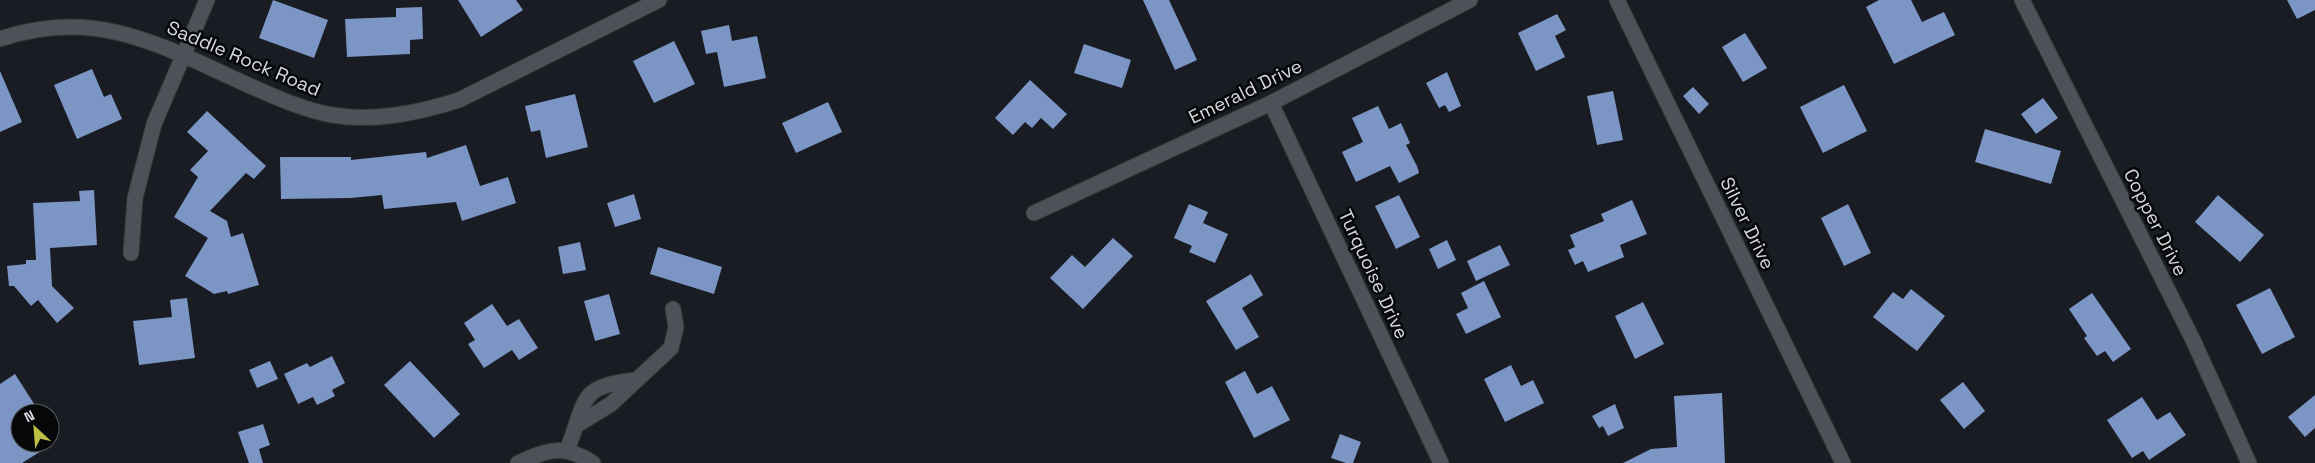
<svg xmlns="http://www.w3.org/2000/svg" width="2315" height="463" font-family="'Space Grotesk',sans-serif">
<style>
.building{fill:#7b96c5}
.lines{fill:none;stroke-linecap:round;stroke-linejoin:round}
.minor-casing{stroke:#333539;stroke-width:17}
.minor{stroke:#4e5258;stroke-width:15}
.labels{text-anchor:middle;stroke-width:5;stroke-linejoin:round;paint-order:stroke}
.street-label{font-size:19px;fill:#d6d9dc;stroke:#060709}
</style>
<rect width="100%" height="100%" fill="#191c22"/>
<g class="building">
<polygon points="273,0 328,20 314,58 259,38"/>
<polygon points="458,0 516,0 523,10 481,37"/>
<polygon points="1143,0 1169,0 1197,60 1175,70"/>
<polygon points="1879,0 1911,0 1922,22 1944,12 1955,35 1894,64 1866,7"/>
<polygon points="2287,0 2315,0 2315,10 2297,19"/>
<polygon points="422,7 423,39 410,40 410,54 347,57 345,19 396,17 396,8"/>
<polygon points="1557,14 1566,30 1555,36 1565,57 1536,71 1518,33"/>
<polygon points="729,25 732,41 757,36 766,78 724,87 717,52 706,54 701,31"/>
<polygon points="1745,33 1767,68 1743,82 1722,47"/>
<polygon points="674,41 695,84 654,103 633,61"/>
<polygon points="1084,44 1131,60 1122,88 1074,73"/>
<polygon points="92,69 104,97 111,94 122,119 77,139 54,85"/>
<polygon points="0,71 22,122 0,132"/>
<polygon points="1447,72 1461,106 1449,112 1445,105 1439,108 1426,83"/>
<polygon points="1030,80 1067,114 1053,129 1041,118 1032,128 1025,122 1013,135 995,118"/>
<polygon points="1844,85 1867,131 1823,153 1800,107"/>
<polygon points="1693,87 1709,104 1699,114 1683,96"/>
<polygon points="1613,91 1623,140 1597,145 1587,96"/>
<polygon points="575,94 588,147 546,158 540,130 531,132 525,106"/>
<polygon points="2043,98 2058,118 2036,134 2021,114"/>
<polygon points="828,102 842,132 796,153 782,123"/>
<polygon points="1378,106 1389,129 1401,123 1410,143 1406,145 1417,166 1419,173 1399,183 1390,166 1356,182 1342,152 1363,142 1352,118"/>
<polygon points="207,111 266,166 254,179 246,173 210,211 227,221 231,237 243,233 259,285 228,294 227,291 214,294 185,276 208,238 174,217 198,177 190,170 208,151 187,132"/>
<polygon points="1985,129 2061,151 2051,184 1975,162"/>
<polygon points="466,145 480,186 508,177 516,203 462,221 456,202 384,209 382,195 351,198 281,199 280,157 351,157 351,160 426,152 427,158"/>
<polygon points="94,190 97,245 50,248 52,286 74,308 57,323 38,300 31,306 14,286 9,286 7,266 26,264 26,260 36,260 33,203 80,201 79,191"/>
<polygon points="634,194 641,219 615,227 607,203"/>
<polygon points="1399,195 1420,237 1396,249 1375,206"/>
<polygon points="2218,195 2264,235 2240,262 2195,222"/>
<polygon points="1632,200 1647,234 1620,245 1624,257 1588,272 1583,261 1575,265 1568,250 1575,247 1570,235 1604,221 1601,214"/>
<polygon points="1189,204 1208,212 1203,223 1228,234 1215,263 1189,252 1192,246 1174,238"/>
<polygon points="1848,204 1871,253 1844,266 1821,218"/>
<polygon points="1113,238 1133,256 1083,309 1050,278 1072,255 1085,267"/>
<polygon points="1447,240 1456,260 1438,269 1429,249"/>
<polygon points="580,242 586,270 563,274 558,247"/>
<polygon points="1500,245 1510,265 1476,281 1467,261"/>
<polygon points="658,247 722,267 714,294 650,274"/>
<polygon points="1251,274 1263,295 1242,308 1259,337 1236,350 1206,301"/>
<polygon points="1484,281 1501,317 1466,334 1456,314 1468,308 1461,293"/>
<polygon points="2270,288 2295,337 2262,354 2236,305"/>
<polygon points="1911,289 1945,316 1917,351 1873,317 1893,292 1903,299"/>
<polygon points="2092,293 2131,349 2113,362 2105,351 2097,356 2084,338 2087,336 2069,309"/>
<polygon points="609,294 620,334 595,341 584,301"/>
<polygon points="187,298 195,358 139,365 133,321 172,317 170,300"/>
<polygon points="1643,302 1664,344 1635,359 1615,316"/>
<polygon points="492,304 507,326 519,319 538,348 519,360 512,350 484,368 468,344 475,340 464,323"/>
<polygon points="332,356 345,383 332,390 335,396 317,405 313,397 298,404 284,374 307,363 310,367"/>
<polygon points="270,361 278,379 257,388 249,370"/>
<polygon points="410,361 460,414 434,438 384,385"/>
<polygon points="1511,365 1521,386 1533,380 1544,403 1505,422 1484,379"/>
<polygon points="1245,371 1257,394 1272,386 1290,420 1254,438 1225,382"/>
<polygon points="15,374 40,413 20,413 20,443 54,443 22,463 0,463 0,384"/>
<polygon points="1963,382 1985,411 1964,429 1940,400"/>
<polygon points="1722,393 1725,463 1623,463 1651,449 1677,447 1674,396"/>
<polygon points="2315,395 2315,428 2305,437 2288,417"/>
<polygon points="2142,397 2157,420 2170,412 2186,435 2149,460 2143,451 2132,458 2107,420"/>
<polygon points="1615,404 1624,428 1608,436 1603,426 1599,428 1592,416"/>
<polygon points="263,424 270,445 259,449 263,463 249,463 238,432"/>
<polygon points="1340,434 1361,442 1353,463 1346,463 1331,458"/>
</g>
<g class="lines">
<defs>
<g id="minor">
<polyline points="1617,0 1843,463"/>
<polyline points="2022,0 2193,340 2249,463"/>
<path d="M0,39c97,-33 164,8 250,47 26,11 53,24 82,29 43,7 86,-2 127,-15l200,-100"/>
<polyline points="1271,103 1441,463"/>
<polyline points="1034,213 1271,103 1470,0"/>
<polyline points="131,253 135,198 154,124 207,0"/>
<polyline points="577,425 611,404 671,348 676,327 673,309"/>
<path d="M567,450c20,-48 9,-65 70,-70"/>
<path d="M518,463c31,-14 46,-19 75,0"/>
</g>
</defs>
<use href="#minor" class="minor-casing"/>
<use href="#minor" class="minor"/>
</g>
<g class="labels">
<g class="street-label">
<text transform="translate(244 58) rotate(23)" y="7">Saddle Rock Road</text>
<text transform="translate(1245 91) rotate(-26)" y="7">Emerald Drive</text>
<text transform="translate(2156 222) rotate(63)" y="7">Copper Drive</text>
<text transform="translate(1748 223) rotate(64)" y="7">Silver Drive</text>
<text transform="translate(1374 274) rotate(65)" y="7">Turquoise Drive</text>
</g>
</g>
<g transform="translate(35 428) rotate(334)"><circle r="24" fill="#060709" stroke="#595b5d"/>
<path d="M0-4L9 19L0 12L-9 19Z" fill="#bcbf44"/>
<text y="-8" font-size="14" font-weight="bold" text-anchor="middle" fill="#d6d9dc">N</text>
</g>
</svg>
